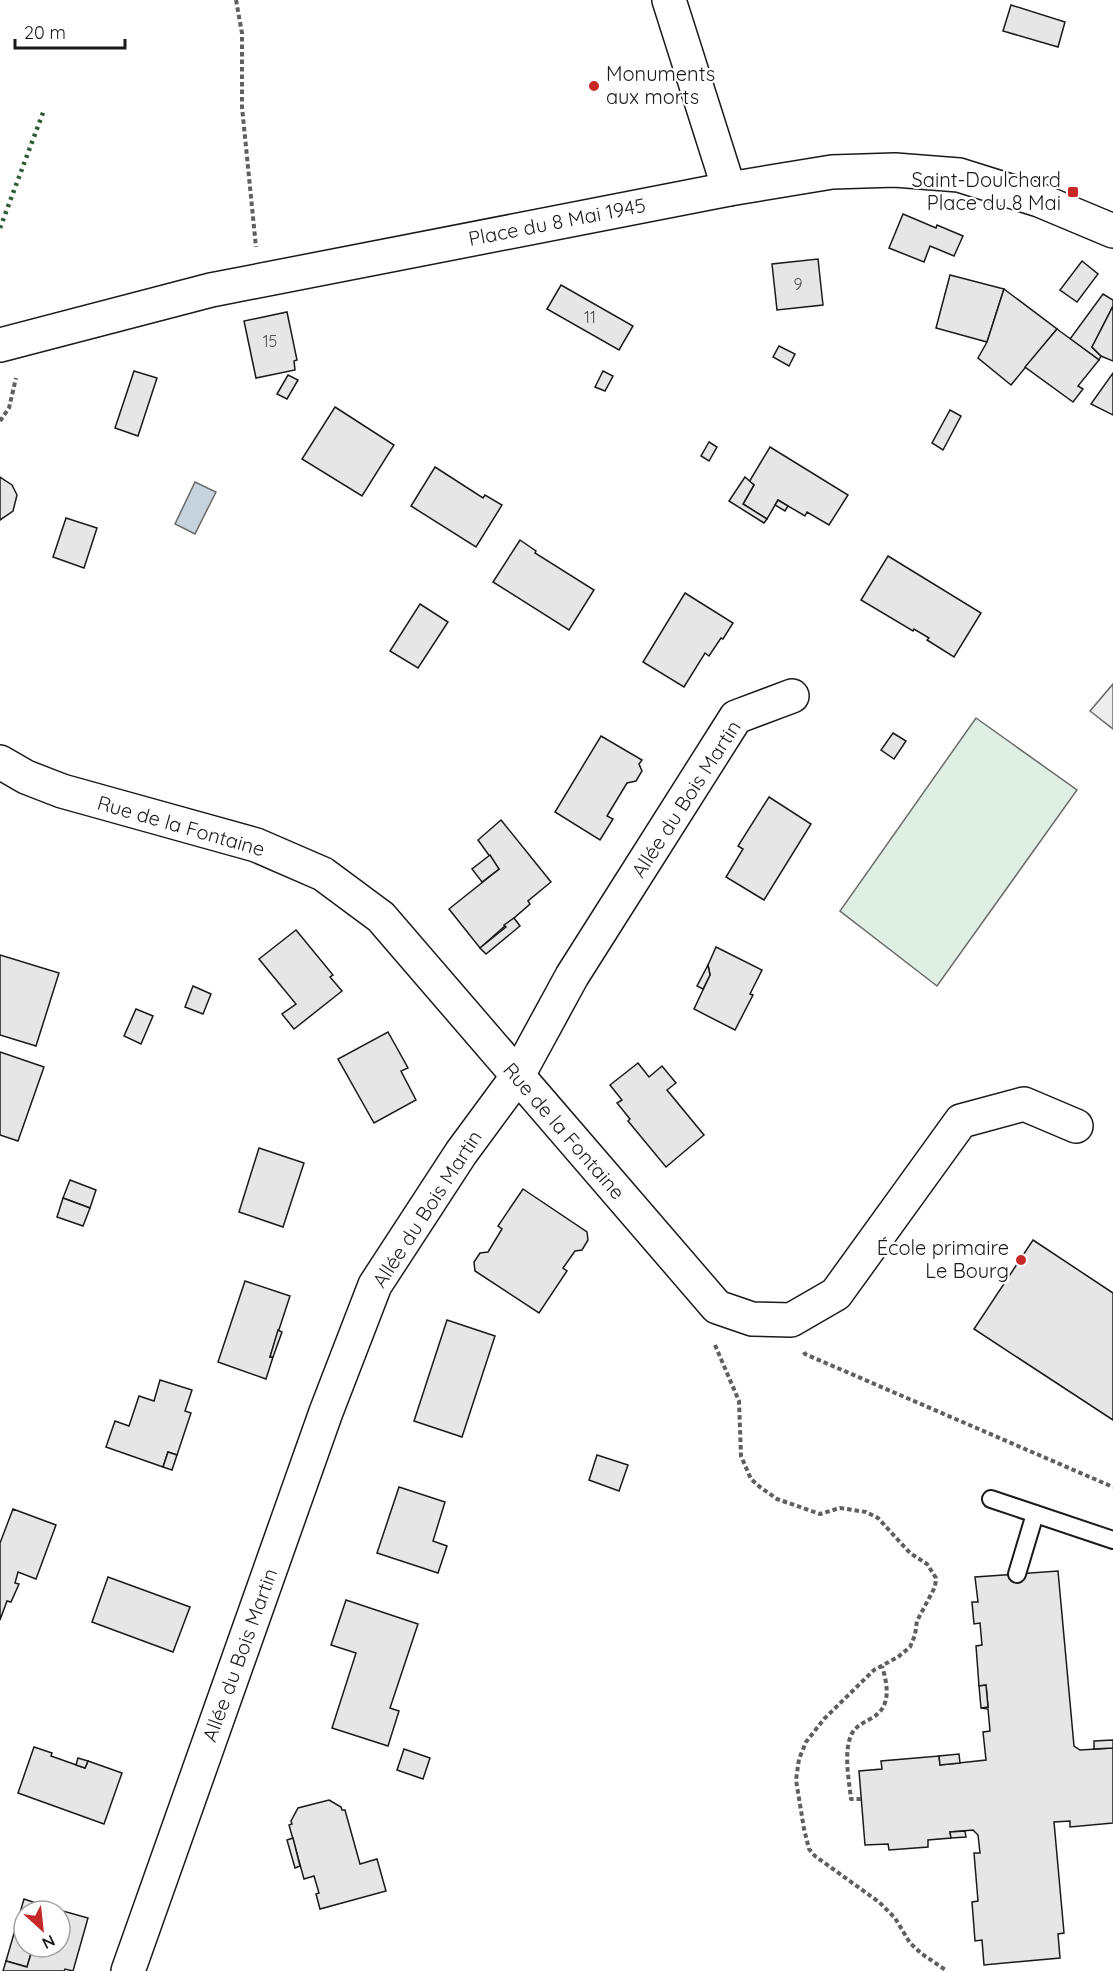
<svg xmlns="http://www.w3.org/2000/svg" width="1113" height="1971" font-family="Quicksand,sans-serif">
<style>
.green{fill:#e0efe3;stroke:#6a6a6a;stroke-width:1.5}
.parking{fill:#ededed;stroke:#6a6a6a;stroke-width:1.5}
.water{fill:#c6d2dc;stroke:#6a6a6a;stroke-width:1.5}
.building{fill:#e6e6e6;stroke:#1a1a1a;stroke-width:1.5}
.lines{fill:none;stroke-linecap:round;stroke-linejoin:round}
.service-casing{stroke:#1a1a1a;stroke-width:20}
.minor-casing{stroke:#1a1a1a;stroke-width:36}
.tertiary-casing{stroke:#1a1a1a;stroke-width:36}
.path{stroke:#5f5f5f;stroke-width:4;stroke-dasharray:4.5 3;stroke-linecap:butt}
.service{stroke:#fff;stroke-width:16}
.minor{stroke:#fff;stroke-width:33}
.tertiary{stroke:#fff;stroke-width:33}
.hedge{stroke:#2b5a34;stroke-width:4.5;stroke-dasharray:3 4.5;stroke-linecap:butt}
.poi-dot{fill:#c62828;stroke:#fff;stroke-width:2}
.labels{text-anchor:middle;stroke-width:4.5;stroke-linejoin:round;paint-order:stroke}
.number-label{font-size:16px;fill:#4d4d4d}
.poi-label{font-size:20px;fill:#1a1a1a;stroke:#fff;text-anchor:end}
.street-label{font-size:20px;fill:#1a1a1a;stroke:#fff}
</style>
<rect width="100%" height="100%" fill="#fff"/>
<polygon class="green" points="976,718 1077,790 937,986 840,911"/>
<polygon class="parking" points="1113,684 1113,729 1090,711"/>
<polygon class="water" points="195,482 216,492 195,534 175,524"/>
<g class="building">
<polygon points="1011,5 1065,22 1058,47 1003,31"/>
<polygon points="903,214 936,228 937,225 963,236 954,256 930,246 924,262 889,248"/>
<polygon points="818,259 823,305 777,310 772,264"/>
<polygon points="1082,261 1098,274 1077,302 1060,290"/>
<polygon points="950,275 1004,289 987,342 936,328"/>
<polygon points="561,285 633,326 619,350 547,309"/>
<polygon points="1004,289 1057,329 1011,385 978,358 987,342"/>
<polygon points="1103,294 1113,300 1113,306 1092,347 1101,356 1099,360 1070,339"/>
<polygon points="1113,306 1113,361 1101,356 1092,347"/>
<polygon points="287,312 297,360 294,361 295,370 256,378 244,321"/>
<polygon points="1057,329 1099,360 1078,386 1083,389 1073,402 1025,367"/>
<polygon points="779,346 795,354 789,366 773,357"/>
<polygon points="134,371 157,378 138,436 115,428"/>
<polygon points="603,371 613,376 605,391 595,387"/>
<polygon points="1113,373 1113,415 1091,404"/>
<polygon points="288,375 298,380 287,399 277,394"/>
<polygon points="335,407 394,445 362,496 302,459"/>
<polygon points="950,410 961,416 943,450 932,443"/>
<polygon points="709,442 717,447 709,461 701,456"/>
<polygon points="770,447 848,495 829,525 807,512 805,516 778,500 767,519 743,504 754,485 749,482"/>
<polygon points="435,467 483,498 485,495 502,505 476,547 411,506"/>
<polygon points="0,477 12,485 17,495 13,511 0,520"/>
<polygon points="745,477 754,485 743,504 767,519 764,523 729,501"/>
<polygon points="778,500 788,506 785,511 775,505"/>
<polygon points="66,518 97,528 84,568 53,557"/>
<polygon points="520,540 536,551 535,553 594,590 569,630 493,582"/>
<polygon points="888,556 981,613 954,657 927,640 929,638 914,629 913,631 861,600"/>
<polygon points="685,593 733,623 723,639 721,638 709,656 705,653 684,687 643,662"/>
<polygon points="420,604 448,622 418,668 390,651"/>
<polygon points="893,733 906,741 894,759 881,750"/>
<polygon points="601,736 642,760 639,764 642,771 636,781 627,783 607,816 613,819 600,840 555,812"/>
<polygon points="769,797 811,824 764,900 726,877 743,849 738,846"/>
<polygon points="501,820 551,882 528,901 530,904 480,948 449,909 499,869 478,840"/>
<polygon points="490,855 499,869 482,882 472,869"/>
<polygon points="514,918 520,926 486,954 480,948 506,927 504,925"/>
<polygon points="296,930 333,975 330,977 342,991 294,1029 282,1014 296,1004 259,959"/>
<polygon points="716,947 762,970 750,994 753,995 735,1030 694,1009 710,975 708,965"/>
<polygon points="0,955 59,973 36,1046 0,1035"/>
<polygon points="708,965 710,975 703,989 697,986"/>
<polygon points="193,986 211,994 203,1014 185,1007"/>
<polygon points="136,1009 153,1016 141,1044 124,1036"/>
<polygon points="388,1032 408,1068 401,1071 416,1100 374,1123 338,1059"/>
<polygon points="0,1052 44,1067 18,1141 0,1135"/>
<polygon points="638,1063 649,1077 662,1066 676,1083 667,1090 704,1135 666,1167 628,1121 630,1119 617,1103 622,1100 610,1085"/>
<polygon points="259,1148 304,1163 283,1227 239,1212"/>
<polygon points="70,1180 96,1190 90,1208 63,1198"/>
<polygon points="523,1189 587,1232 588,1240 582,1250 575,1251 563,1268 567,1271 539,1313 475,1271 474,1262 480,1253 488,1252 502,1229 498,1226"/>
<polygon points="63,1198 90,1208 83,1226 57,1217"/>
<polygon points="1033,1240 1113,1293 1113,1420 974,1329"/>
<polygon points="245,1281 290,1296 270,1357 273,1357 266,1379 218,1362"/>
<polygon points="447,1320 495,1336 462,1437 414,1421"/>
<polygon points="278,1330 282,1332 273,1357 270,1357"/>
<polygon points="160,1380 192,1390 185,1411 191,1413 177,1455 168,1452 163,1467 106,1447 115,1421 129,1426 139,1396 154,1401"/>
<polygon points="168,1452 177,1455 172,1470 163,1467"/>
<polygon points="597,1455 628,1465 619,1491 589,1480"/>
<polygon points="399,1487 445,1502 433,1541 447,1546 438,1573 377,1553"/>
<polygon points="13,1509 56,1525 36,1579 18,1572 15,1583 19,1584 11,1602 7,1601 0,1620 0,1543"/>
<polygon points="1058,1571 1074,1746 1080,1750 1113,1748 1113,1823 1070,1827 1070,1821 1054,1822 1064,1933 1058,1934 1060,1958 984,1965 982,1940 975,1941 972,1902 978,1901 974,1853 980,1853 978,1835 973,1830 950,1832 951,1838 928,1840 928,1847 889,1850 888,1844 865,1845 859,1771 882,1769 881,1761 939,1756 940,1765 986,1760 983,1732 990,1731 988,1709 981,1708 988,1707 986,1685 979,1686 976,1646 982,1645 980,1623 974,1624 972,1602 978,1602 975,1577"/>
<polygon points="108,1577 190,1607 173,1652 92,1622"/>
<polygon points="346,1600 418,1624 390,1708 399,1711 388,1746 332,1728 356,1653 331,1645"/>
<polygon points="986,1685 988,1707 981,1708 979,1686"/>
<polygon points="1113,1740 1113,1748 1094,1749 1094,1741"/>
<polygon points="34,1747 52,1753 51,1756 85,1768 88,1761 122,1773 104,1824 18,1793"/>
<polygon points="404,1749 430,1758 423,1779 397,1770"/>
<polygon points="959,1754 960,1763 940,1765 939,1756"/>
<polygon points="78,1758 88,1761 85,1768 76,1765"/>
<polygon points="329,1800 341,1807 342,1810 345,1810 360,1864 377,1859 386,1891 320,1909 316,1894 319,1893 314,1876 304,1879 289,1825 292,1824 291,1821 298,1808"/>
<polygon points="965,1831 966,1837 951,1838 950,1832"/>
<polygon points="293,1838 300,1866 295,1868 287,1840"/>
<polygon points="24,1899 45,1906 44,1911 24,1911 24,1947 33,1947 27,1967 6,1961"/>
<polygon points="45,1906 88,1918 73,1971 65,1969 64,1971 3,1971 6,1961 27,1967 33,1947 60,1947 60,1911 44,1911"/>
</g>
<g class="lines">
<defs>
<g id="service">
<polyline points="991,1499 1113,1540"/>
<polyline points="1017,1574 1035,1514"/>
</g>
<g id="minor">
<polyline points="0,762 26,777 62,791 256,845 323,874 381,917 717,1307 752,1319 791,1320 836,1294 961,1121 1024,1104 1076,1126"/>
<polyline points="128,1971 326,1412 375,1285 461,1153 517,1077 572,976 736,717 792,696"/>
</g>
<g id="tertiary">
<polyline points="669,0 729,189"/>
<polyline points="0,345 211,290 729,189 832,172 895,170 959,175 1039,200 1113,231"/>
</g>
</defs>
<use href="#service" class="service-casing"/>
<use href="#minor" class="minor-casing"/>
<use href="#tertiary" class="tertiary-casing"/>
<g class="path">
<polyline points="236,0 242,33 242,107 256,247"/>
<polyline points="0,421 9,408 16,378"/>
<polyline points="715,1345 739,1401 741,1456 751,1479 760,1487 777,1499 820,1514 840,1508 866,1512 878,1518 910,1553 927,1564 936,1578 935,1587 917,1621 915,1635 910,1647 898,1657 874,1670 824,1719 806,1742 799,1759 796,1780 804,1829 809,1849 815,1856 879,1902 895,1918 910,1943 922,1954 947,1971"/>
<polyline points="804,1352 805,1354 1113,1487"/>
<path d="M861,1799h-10c-2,-19 -7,-43 -1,-61 3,-10 11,-14 20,-19 22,-11 18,-33 12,-53"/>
</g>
<use href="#service" class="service"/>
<use href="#minor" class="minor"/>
<use href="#tertiary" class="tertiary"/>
<polyline class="hedge" points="0,228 44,110"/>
</g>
<g class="poi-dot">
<circle cx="594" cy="86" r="6"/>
<rect x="1067" y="186" width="12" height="12" rx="3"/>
<circle cx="1021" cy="1260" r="6"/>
</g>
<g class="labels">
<g class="number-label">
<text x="798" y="290">9</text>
<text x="590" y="323">11</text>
<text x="270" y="347">15</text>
</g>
<g class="poi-label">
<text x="606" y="81" text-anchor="start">Monuments<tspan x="606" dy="23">aux morts</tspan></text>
<text x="1061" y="187">Saint-Doulchard<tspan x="1061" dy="23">Place du 8 Mai</tspan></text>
<text x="1009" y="1255">École primaire<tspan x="1009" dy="23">Le Bourg</tspan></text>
</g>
<g class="street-label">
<text transform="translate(557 222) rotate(-11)" y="7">Place du 8 Mai 1945</text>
<text transform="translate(686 799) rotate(-57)" y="7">Allée du Bois Martin</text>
<text transform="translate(181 826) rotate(16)" y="7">Rue de la Fontaine</text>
<text transform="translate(564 1131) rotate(49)" y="7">Rue de la Fontaine</text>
<text transform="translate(427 1209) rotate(-57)" y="7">Allée du Bois Martin</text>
<text transform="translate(240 1655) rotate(-70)" y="7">Allée du Bois Martin</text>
</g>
</g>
<g transform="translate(42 1929) rotate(153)"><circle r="28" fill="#ffffff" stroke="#a3a3a3" stroke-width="1.5"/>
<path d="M0-4.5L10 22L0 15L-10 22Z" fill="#c62828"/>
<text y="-9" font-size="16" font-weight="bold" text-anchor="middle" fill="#1a1a1a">N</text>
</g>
<path d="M15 39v9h110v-9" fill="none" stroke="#1a1a1a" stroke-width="3"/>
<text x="24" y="39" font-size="18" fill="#1a1a1a" stroke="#ffffff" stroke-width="4.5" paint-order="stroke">20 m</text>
</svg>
